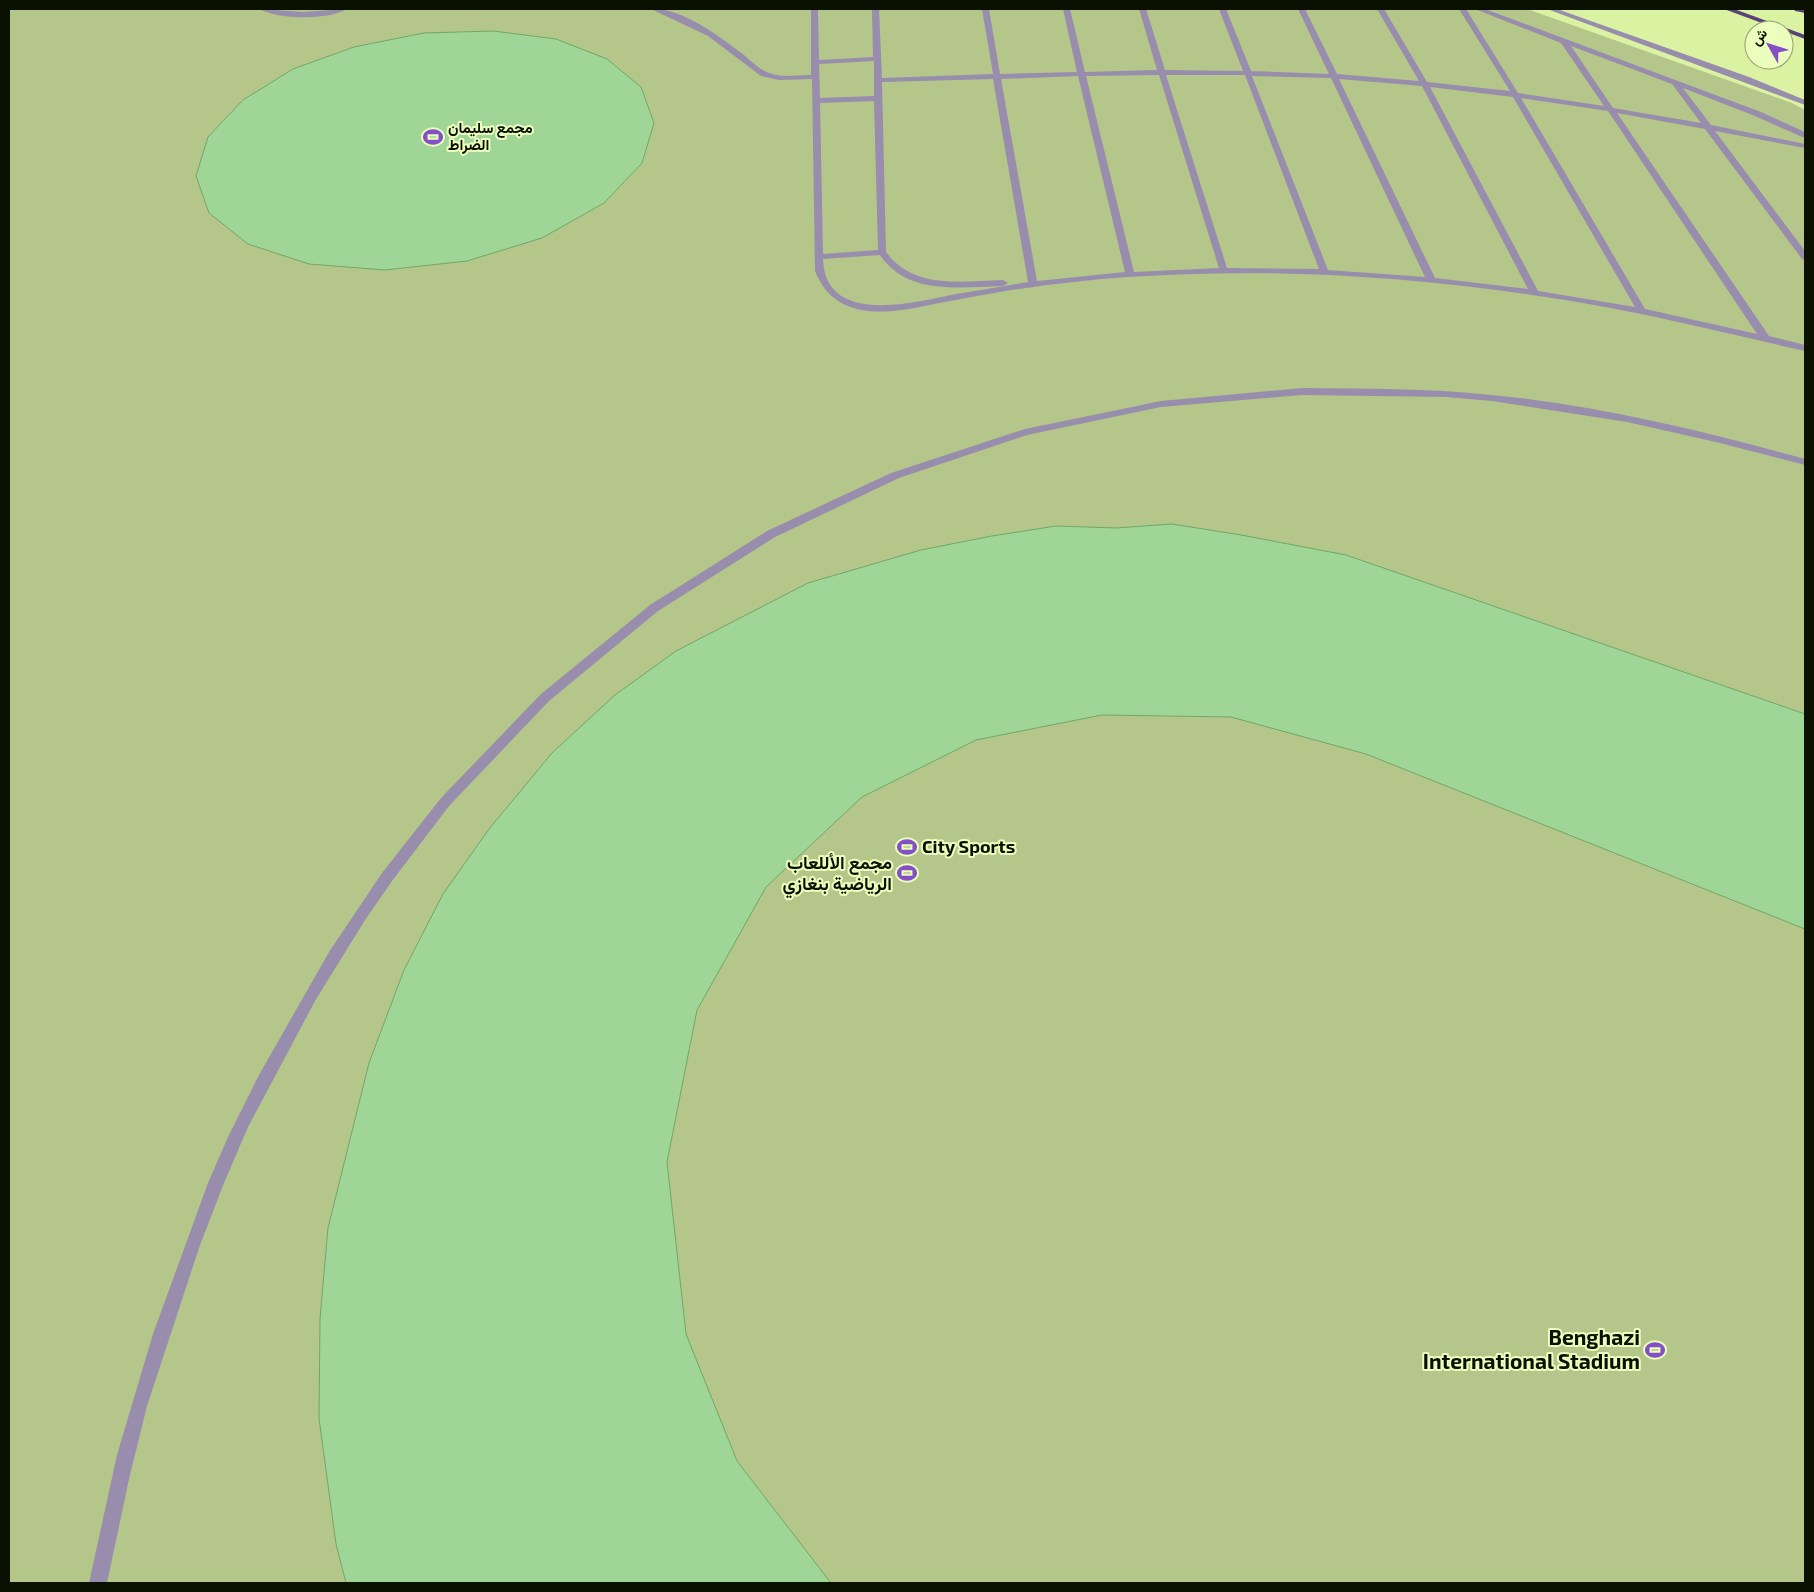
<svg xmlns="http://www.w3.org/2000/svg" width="1814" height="1592" font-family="'Exo 2',Vazirmatn,sans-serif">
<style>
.green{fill:#b4c689}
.building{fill:#a0d598;stroke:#71a769}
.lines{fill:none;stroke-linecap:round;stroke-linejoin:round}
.minor{fill:#988dac;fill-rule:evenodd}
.major{fill:#584278;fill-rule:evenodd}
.labels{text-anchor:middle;stroke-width:4;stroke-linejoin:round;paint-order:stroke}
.far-poi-label{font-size:15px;font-weight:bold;fill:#0b1100;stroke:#ebfebe;text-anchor:start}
.poi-label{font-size:18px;font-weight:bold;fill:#0b1100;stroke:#ebfebe;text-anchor:start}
.near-poi-label{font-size:21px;font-weight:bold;fill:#0b1100;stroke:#ebfebe;text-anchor:end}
</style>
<rect width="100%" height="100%" fill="#dbf2a2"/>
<polygon class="green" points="9,9 1527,9 1792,103 1805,110 1805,1583 9,1583"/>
<g class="building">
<polygon points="493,31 556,39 607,59 641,87 654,123 642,163 604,203 542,238 467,261 385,270 309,264 248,244 209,213 196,176 208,137 243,100 293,69 354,47 424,33"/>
<polygon points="1172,524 1241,535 1346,555 1805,714 1805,929 1366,754 1231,717 1102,715 976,740 862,797 766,887 697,1010 667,1162 686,1334 737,1461 831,1583 346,1583 336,1544 319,1418 320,1319 328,1228 369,1063 404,970 443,894 489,829 552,753 615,695 676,651 808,583 921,550 992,536 1056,526 1116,528"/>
</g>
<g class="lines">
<g class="minor">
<path d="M260,9l43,3 44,-3c-17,11 -70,11 -87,0z"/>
<path d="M651,9c31,-2 69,28 93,46 7,6 16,15 25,18 13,5 29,2 42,2v-66h7l1,51 54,-3 -1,-48h7l3,69 111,-4 -11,-65h7l11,65 77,-2 -14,-63h7l15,63 72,-2 -18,-61h7l19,61 78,1 -24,-62h7l25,62 78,3 -31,-65h7l32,65 82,7 -42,-72h7l43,73 83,9 -51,-82h7l52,84 86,13 -43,-63 -86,-34h10l276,103 44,20v5h-3l-47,-21 -72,-28 28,37 94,19v4l-90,-17 90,120v9l-3,-1 -97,-130 -88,-16 152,223 36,9v6c-63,-14 -126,-30 -189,-42 -161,-30 -326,-43 -489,-32 -41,3 -82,8 -122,14 -22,4 -44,8 -66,12 -45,10 -103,22 -124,-32l-3,-192 -33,1 -18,-4 -53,-40zM1571,46l101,38 29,39 -88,-15zM874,61v35l-54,2 -1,-34zM1159,75l60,193 -85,4 -48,-196zM1166,75h79l74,194 -92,-1zM1078,76l47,196 -88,9 -36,-202zM1252,76l79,2 94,199 -97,-7zM993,79l35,203c-24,4 -48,8 -72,12 -40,8 -131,33 -133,-35l57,-4c28,41 79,32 123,31l5,-3 -5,-3c-42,1 -89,10 -117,-28l-4,-170zM1339,79l83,7 106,203 -93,-11zM1430,87l83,10 122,210 -97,-16zM1521,98l87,13 149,223 -112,-25zM874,101l4,149 -55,4 -3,-151z"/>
<polygon points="1547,9 1557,9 1749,77 1805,100 1805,105"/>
<path d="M1302,388c63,1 126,0 189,7 106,10 211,36 314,64v6l-89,-23 -89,-20 -135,-21 -46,-4 -144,-2 -141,12 -134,28 -128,43 -124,59 -117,74 -109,90 -100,105 -57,75 -27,39 -50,81 -67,126 -24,56 -24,62 -53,161 -18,73 -22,104h-18l28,-128 36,-121 55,-151 20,-46 31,-62 70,-123 53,-79 59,-75 100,-104 109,-89 117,-74 124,-58 134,-44 136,-28z"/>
</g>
<g class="major">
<polygon points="1724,9 1734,9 1805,35 1805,39"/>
<polygon points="1794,9 1805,9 1805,13 1795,11"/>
</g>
</g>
<defs>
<symbol id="stadium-bare" viewBox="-9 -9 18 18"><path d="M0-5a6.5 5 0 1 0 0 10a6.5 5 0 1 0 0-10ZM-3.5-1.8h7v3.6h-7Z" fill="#844ec6" stroke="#ebfebe" stroke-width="2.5" paint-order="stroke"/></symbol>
</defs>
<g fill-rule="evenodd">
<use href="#stadium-bare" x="419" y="123" width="28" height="28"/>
<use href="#stadium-bare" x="893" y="833" width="28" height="28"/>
<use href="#stadium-bare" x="893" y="859" width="28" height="28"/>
<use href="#stadium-bare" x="1641" y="1336" width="28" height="28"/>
</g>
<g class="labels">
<g class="far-poi-label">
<text x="448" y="133">مجمع سليمان<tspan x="448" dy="17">الضراط</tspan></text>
</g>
<g class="poi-label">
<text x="922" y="853">City Sports</text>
<text x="892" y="869" text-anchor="end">مجمع الأللعاب<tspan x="892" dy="21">الرياضية بنغازي</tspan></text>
</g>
<g class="near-poi-label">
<text x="1640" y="1345">Benghazi<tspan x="1640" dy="24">International Stadium</tspan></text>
</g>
</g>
<rect width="1814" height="1592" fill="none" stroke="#0b1100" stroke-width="20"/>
<g transform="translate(1769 45) rotate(309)"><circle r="24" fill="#ebfebe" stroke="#919f72"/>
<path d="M0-4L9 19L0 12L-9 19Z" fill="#844ec6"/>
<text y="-8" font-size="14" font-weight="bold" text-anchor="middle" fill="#0b1100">ش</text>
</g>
</svg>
